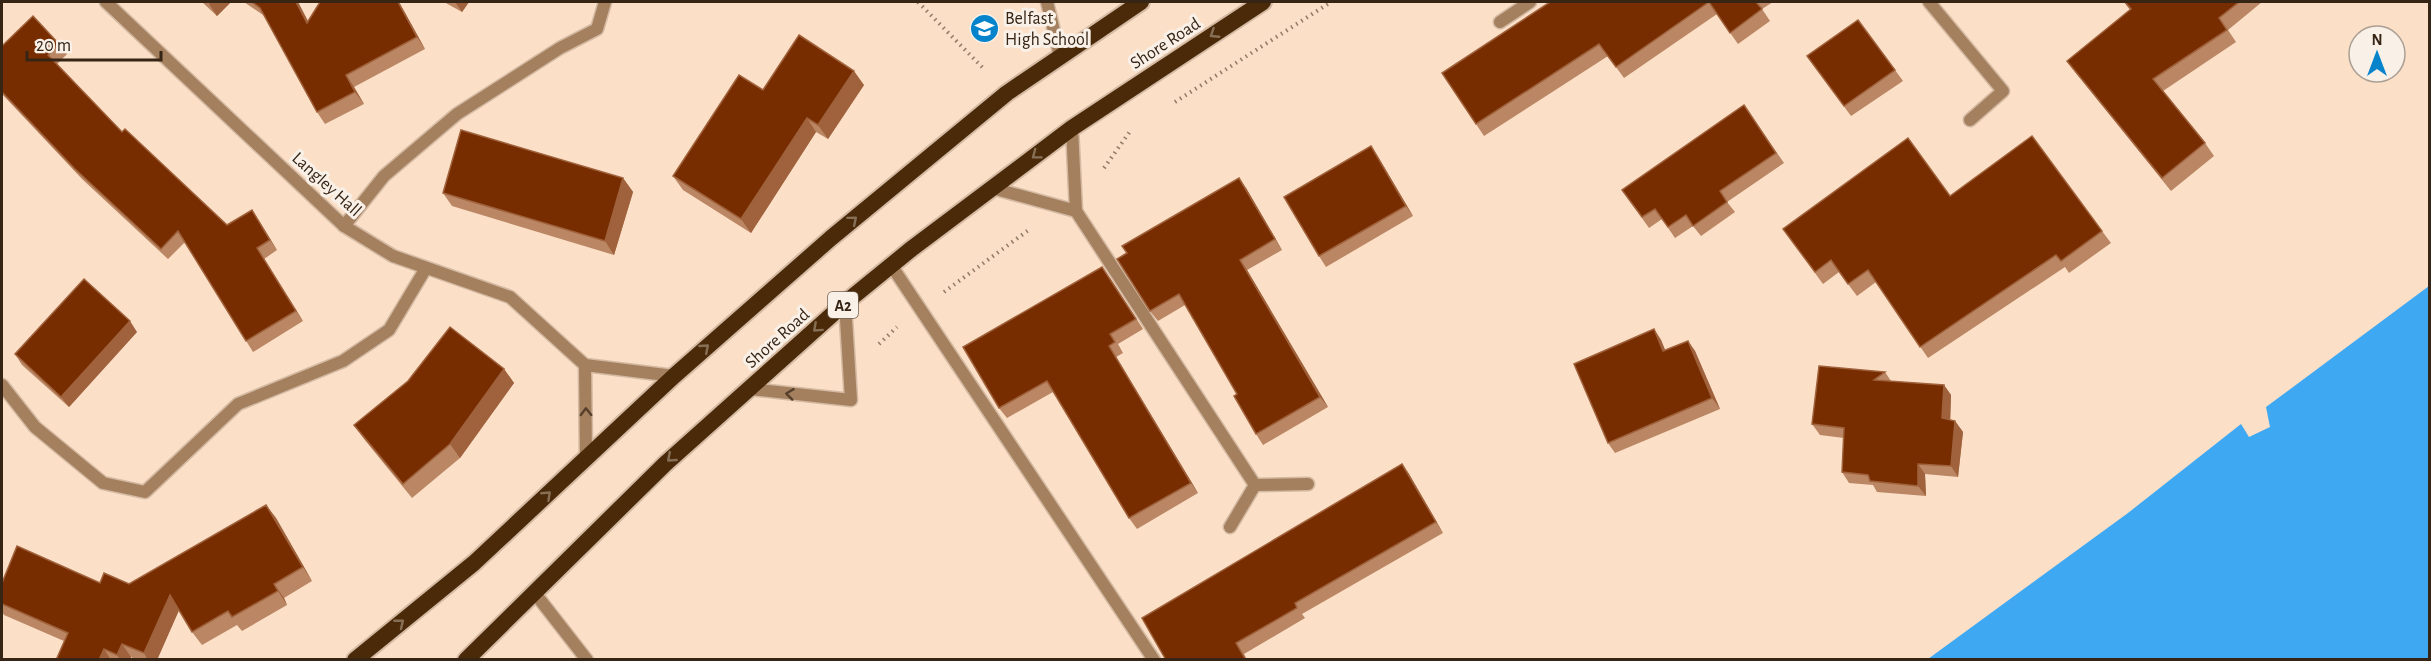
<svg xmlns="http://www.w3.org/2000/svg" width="2431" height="661" font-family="'Alegreya Sans',sans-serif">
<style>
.water{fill:#3fa8f3}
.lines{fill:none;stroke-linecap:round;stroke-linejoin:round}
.service-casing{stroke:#d4baa3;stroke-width:15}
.minor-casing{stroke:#d4baa3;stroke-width:15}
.trunk-casing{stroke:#d4baa3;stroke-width:20}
.path{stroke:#917b67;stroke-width:4;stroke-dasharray:1.5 4.5;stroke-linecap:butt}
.service{stroke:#a5805f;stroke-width:12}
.minor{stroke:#a5805f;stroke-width:12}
.trunk{stroke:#4a2a08;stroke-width:16}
.wall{fill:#ba8664}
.shaded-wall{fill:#9f623c}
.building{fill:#782d01;stroke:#9f623c;stroke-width:1.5}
.oneway{stroke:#876f56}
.oneway2{stroke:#57402b}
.labels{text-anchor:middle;stroke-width:6;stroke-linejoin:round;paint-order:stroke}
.shield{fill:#f9f0e8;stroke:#706254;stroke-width:1.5}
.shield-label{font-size:16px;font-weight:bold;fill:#362515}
.poi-label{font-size:18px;fill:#362515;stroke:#f9f0e8;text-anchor:start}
.street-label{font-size:18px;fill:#362515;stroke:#f9f0e8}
</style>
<rect width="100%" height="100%" fill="#fbdfc7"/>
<polygon class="water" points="2429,286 2429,659 1928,659 2128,513 2241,424 2249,437 2270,427 2266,407"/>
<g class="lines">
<defs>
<g id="service">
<polyline points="1047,2 1060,56"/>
<polyline points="891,265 1154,660"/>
<polyline points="750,389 851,400 845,303"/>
</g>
<g id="minor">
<polyline points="106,2 344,226 393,256 510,297 585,365 674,376"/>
<polyline points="1929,2 2003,91 1970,120"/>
<polyline points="1500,22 1530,2"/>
<polyline points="992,188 1076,211 1072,128"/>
<polyline points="1076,211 1255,485"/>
<polyline points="344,226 384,176 457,114 560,48 597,29 605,2"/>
<polyline points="585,365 586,458"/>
<polyline points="2,385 35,427 103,483 145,492 238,404 343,361 389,330 426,268"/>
<polyline points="1230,527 1255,485 1308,484"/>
<polyline points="534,592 587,660"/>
</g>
<g id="trunk">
<polyline points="355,660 474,563 674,376 831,238 1007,93 1141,2"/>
<polyline points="466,660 665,464 845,303 910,250 1072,128 1263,2"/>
</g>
</defs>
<use href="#service" class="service-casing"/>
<use href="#minor" class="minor-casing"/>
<use href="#trunk" class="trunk-casing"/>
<g class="path">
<polyline points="918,2 985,70"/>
<polyline points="1175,102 1331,2"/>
<polyline points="1104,168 1131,130"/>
<polyline points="944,292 1030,229"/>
<polyline points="879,344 897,327"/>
</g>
<use href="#service" class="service"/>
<use href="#minor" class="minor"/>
<use href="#trunk" class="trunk"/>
</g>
<g class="wall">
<polygon points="202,2 231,2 217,16"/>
<polygon points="244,2 298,2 308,21 320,2 399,2 425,49 354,87 364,104 325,124 317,112 266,17"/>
<polygon points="444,2 469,2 462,12"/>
<polygon points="1550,2 1773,2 1762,9 1770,21 1738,44 1717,14 1624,78 1608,56 1484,136 1476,124"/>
<polygon points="2124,2 2262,2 2228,30 2236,42 2163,91 2205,143 2214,156 2171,191 2076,73 2067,61 2130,10"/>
<polygon points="59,44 67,54 57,64 122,132 227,225 259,221 277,250 264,259 303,321 253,352 185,242 168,259 82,179 2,94 2,46"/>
<polygon points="1807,56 1895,70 1903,81 1851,116"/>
<polygon points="864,85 828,139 816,132 751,233 683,190 673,176 763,90"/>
<polygon points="1744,105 1784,163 1727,202 1735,212 1701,236 1693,226 1675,238 1662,219 1649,228 1622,190"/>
<polygon points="1378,157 1413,216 1326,267 1319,256"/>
<polygon points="623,178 633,192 614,255 452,206 443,193"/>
<polygon points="1246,188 1282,250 1247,270 1328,407 1263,445 1256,434 1237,394 1185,305 1158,321 1150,311 1127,253"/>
<polygon points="1950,196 2102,231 2111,243 2069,273 2065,267 1928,358 1876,282 1857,296 1839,272 1823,284 1783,229"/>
<polygon points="1110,278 1143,329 1118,344 1123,353 1116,357 1198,493 1137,529 1129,518 1053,392 1007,418 999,408"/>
<polygon points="1654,329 1661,340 1665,350 1688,341 1695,351 1720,409 1615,453 1608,443"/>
<polygon points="137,332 69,407 22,365 15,354"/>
<polygon points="504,369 514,383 460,458 412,498 364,439 354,425"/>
<polygon points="1885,372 1891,381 1944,385 1951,395 1950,420 1955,421 1963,432 1958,477 1925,474 1926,496 1877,492 1873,485 1849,483 1842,472 1844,438 1820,435 1812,424"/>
<polygon points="1402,464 1409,474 1443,533 1302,614 1305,618 1244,654 1247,660 1166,660"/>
<polygon points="266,505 276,518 312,581 284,598 287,605 242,631 237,625 202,645 192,632 179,610 157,660 136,660 131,657 130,660 58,660 57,658 64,641 4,615 2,612 2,583 100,583 129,584"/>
</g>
<g class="shaded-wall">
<polygon points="212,2 231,2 217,16 209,4"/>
<polygon points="296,2 298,2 315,35 307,23"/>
<polygon points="398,2 399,2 425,49 417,37"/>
<polygon points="455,2 469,2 462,12"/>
<polygon points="854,71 864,85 828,139 818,125"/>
<polygon points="346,75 354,87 364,104 355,92"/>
<polygon points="807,118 816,132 751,233 741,219"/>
<polygon points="1371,146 1378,157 1413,216 1406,206"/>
<polygon points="623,178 633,192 614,255 605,241"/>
<polygon points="1239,178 1246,188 1282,250 1275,239"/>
<polygon points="252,210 259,221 277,250 270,240"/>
<polygon points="257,248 264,259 303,321 296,311"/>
<polygon points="1240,260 1247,270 1328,407 1320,397"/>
<polygon points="130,321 137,332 69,407 61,397"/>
<polygon points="1654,329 1661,340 1670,362 1663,351"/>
<polygon points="1688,341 1695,351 1720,409 1712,398"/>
<polygon points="1109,346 1116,357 1198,493 1191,483"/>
<polygon points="504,369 514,383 460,458 450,444"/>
<polygon points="1944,385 1951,395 1950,429 1942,418"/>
<polygon points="1955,421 1963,432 1958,477 1951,466"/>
<polygon points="1402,464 1409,474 1443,533 1436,522"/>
<polygon points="1918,464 1925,474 1926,496 1918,486"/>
<polygon points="266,505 276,518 312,581 303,567"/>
<polygon points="274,584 284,598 287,605 278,591"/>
<polygon points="170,595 180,608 157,660 148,660 144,653"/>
<polygon points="122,644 131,657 130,660 120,660 117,655"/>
<polygon points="104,649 111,660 99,660"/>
</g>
<g class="building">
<polygon points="252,2 296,2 307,23 320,2 398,2 417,37 346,75 355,92 317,112 260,8"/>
<polygon points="1550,2 1756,2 1762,9 1730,33 1709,2 1616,67 1599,44 1476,124 1442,73"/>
<polygon points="2125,2 2239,2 2219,18 2227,30 2153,79 2205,143 2162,178 2067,61 2131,9"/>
<polygon points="33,16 59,44 48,55 122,132 125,129 227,225 252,210 270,240 257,248 296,311 246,341 178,231 161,249 75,169 2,92 2,46"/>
<polygon points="1858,20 1895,70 1844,106 1807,56"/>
<polygon points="799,35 854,71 818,125 807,118 741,219 673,176 739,75 763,90"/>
<polygon points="1744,105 1776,153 1720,191 1727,202 1693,226 1686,215 1668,227 1655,209 1642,217 1622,190"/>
<polygon points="461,130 623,178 605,241 443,193"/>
<polygon points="2032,136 2102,231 2061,261 2056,255 1920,347 1868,270 1848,284 1831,260 1815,272 1783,229 1908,138 1950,196"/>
<polygon points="1371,146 1406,206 1319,256 1284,197"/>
<polygon points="1239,178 1275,239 1240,260 1320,397 1256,434 1234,396 1237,394 1179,294 1150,311 1117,259 1127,253 1122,246"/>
<polygon points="1102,267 1136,319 1110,334 1115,342 1109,346 1191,483 1129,518 1047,381 999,408 963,347"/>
<polygon points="84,279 130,321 61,397 15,354"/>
<polygon points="450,327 504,369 450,444 403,484 354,425 408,381"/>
<polygon points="1654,329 1663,351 1688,341 1712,398 1608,443 1574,364"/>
<polygon points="1819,366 1885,372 1874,380 1944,385 1942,418 1955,421 1951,466 1918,464 1918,486 1870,481 1868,475 1842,472 1844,428 1812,424"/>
<polygon points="1402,464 1436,522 1295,603 1297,608 1236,643 1246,660 1166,660 1142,618"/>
<polygon points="266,505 303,567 274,584 278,591 232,617 228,611 192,632 170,595 144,653 122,644 117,655 104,649 99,660 61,660 57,658 68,633 2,604 2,583 17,546 100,583 104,573 129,584"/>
</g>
<defs><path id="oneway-chevron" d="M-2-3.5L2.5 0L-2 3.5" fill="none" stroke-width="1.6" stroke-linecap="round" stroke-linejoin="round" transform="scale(1.5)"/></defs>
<g class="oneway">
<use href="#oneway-chevron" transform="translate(1214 34) rotate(147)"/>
<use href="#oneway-chevron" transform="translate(1036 155) rotate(143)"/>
<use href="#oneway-chevron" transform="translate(853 220) rotate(-40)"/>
<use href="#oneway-chevron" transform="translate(817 328) rotate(138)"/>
<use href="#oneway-chevron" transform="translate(705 348) rotate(-41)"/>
<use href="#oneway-chevron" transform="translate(671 458) rotate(139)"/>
<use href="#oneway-chevron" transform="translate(547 495) rotate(-43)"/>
<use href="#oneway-chevron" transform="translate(400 623) rotate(-39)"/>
</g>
<g class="oneway2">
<use href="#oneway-chevron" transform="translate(790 394) rotate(-173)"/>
<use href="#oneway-chevron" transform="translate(586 412) rotate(-91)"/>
</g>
<defs>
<symbol id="school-disc" viewBox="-11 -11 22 22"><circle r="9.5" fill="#0584cc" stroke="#f9f0e8"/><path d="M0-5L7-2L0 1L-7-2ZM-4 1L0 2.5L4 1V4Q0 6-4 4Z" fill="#fff"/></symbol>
</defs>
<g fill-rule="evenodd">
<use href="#school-disc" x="968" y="12" width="33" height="33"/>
</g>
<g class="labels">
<rect class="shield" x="828" y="292" width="30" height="26" rx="4.5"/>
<g class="shield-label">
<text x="843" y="311">A2</text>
</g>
<g class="poi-label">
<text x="1005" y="24">Belfast<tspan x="1005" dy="21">High School</tspan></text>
</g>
<g class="street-label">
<text transform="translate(1165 43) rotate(-33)" y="6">Shore Road</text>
<text transform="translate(327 184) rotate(42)" y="6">Langley Hall</text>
<text transform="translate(777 338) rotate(-42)" y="6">Shore Road</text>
</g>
</g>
<rect width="2431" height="661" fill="none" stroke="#362515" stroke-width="6"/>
<g transform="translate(2377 54)"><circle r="28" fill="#f9f0e8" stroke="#ab9f94" stroke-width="1.5"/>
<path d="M0-4.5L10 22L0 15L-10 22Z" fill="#0584cc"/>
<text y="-9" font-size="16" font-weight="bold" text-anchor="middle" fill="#362515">N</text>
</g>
<path d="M27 51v9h134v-9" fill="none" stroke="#362515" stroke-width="3"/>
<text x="36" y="51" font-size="18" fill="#362515" stroke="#f9f0e8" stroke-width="4.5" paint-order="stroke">20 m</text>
</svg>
